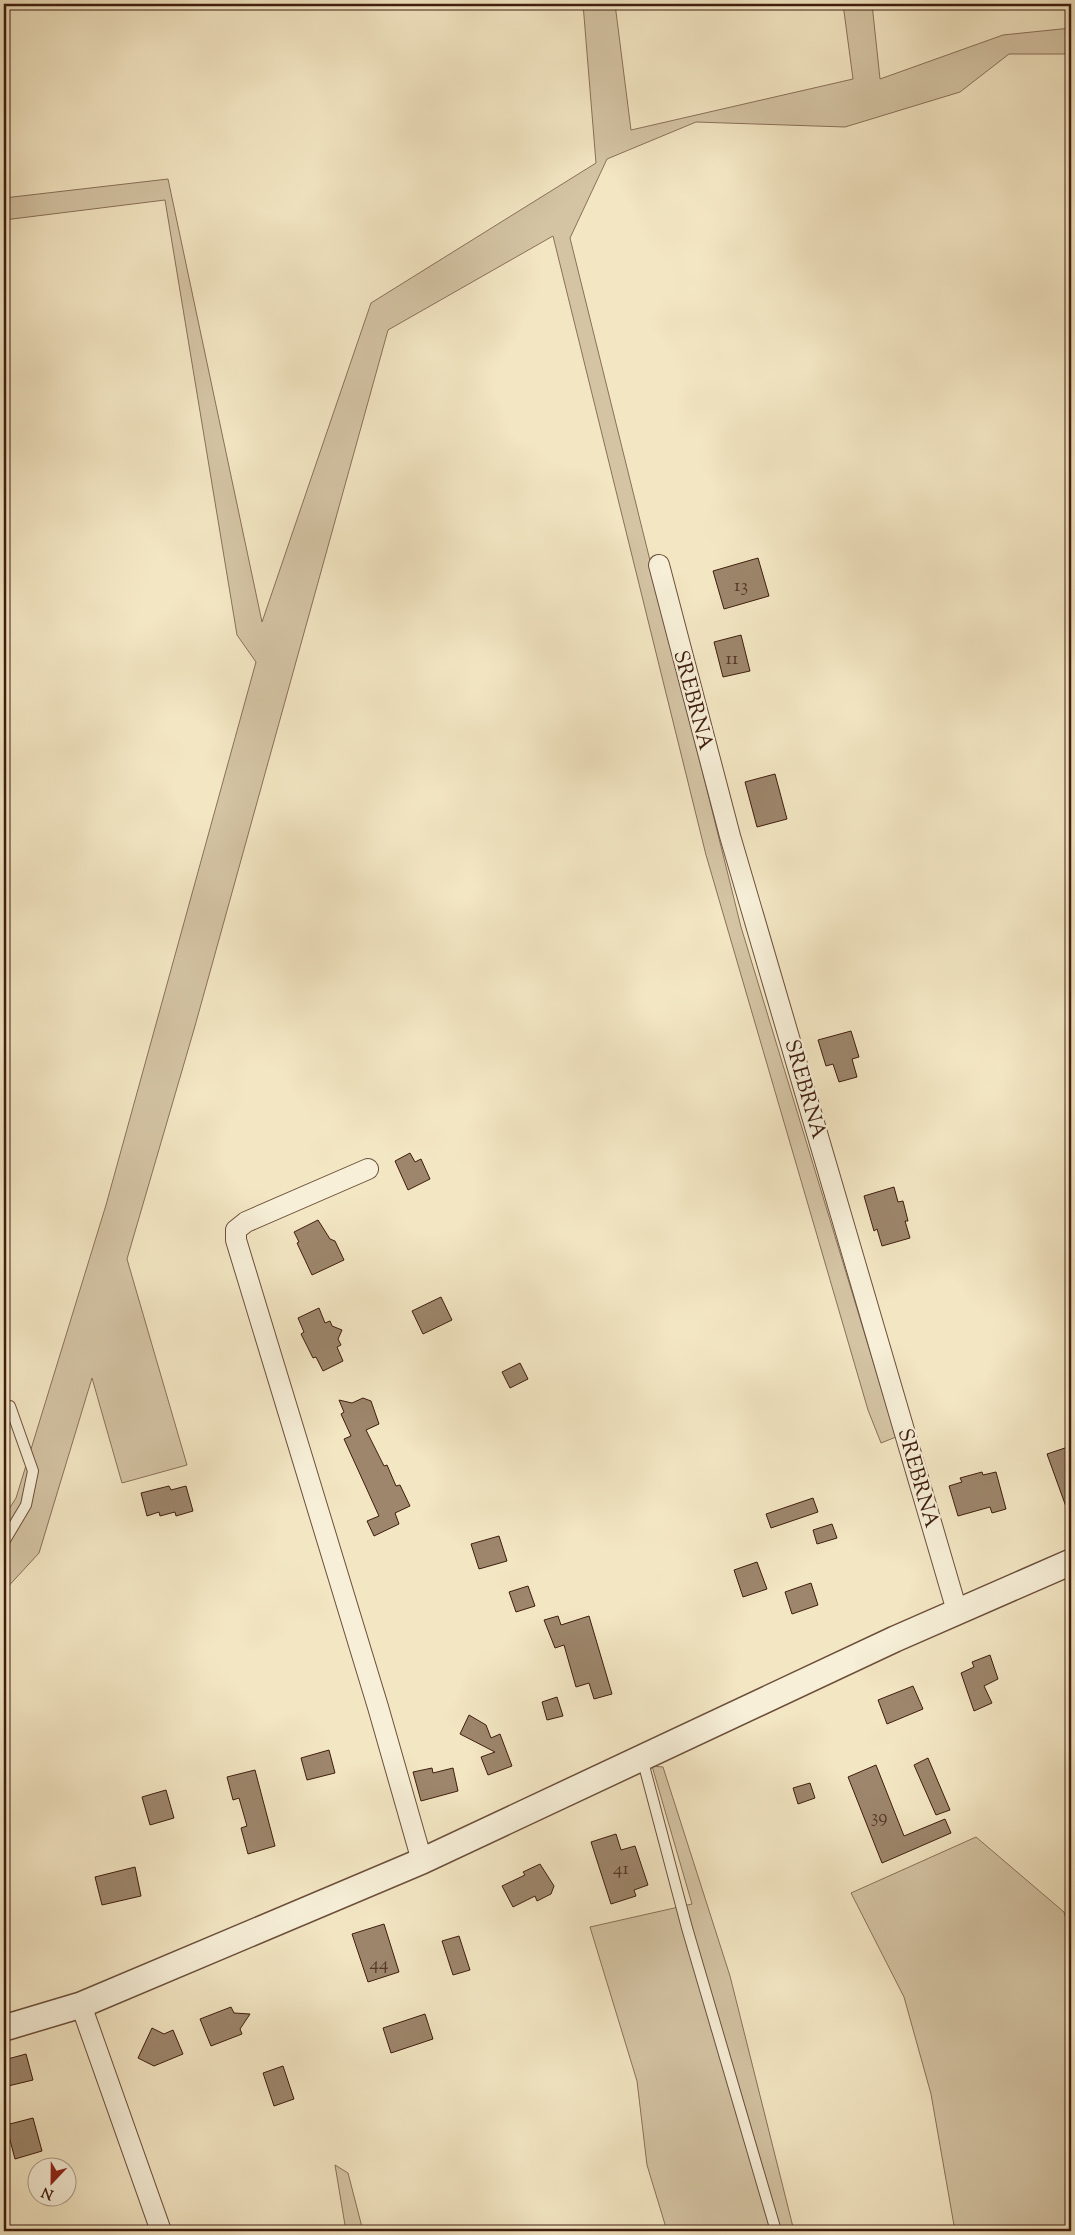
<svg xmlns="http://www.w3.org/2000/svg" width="1075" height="2235" font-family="'Sorts Mill Goudy',serif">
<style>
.green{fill:#d4c4a4;stroke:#8a7059}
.building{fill:#9d866c;stroke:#3f1d0e}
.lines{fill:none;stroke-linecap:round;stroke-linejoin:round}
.service-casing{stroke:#6c4f3b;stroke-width:12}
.minor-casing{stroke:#6c4f3b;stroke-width:22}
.tertiary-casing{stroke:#6c4f3b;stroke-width:28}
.service{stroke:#f7efd8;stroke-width:10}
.minor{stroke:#f7efd8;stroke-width:20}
.tertiary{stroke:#f7efd8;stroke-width:25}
.labels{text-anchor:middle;stroke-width:4.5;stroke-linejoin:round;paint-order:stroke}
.number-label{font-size:19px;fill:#563726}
.street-label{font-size:21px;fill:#3f1d0e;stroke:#f7efd8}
</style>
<rect width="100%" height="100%" fill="#f3e6c3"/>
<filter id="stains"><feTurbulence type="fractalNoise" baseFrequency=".004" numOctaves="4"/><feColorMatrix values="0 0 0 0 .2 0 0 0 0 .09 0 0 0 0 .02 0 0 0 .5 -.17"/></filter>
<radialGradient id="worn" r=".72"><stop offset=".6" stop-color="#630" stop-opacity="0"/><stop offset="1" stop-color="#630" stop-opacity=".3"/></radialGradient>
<g class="green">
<polygon points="583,4 615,4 631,130 853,79 843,4 872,4 880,79 1003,35 1071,28 1071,54 1009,54 960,92 845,127 696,122 607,159 570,238 741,927 896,1437 881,1443 868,1410 706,855 553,236 388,330 195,1026 127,1259 187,1465 122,1483 92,1378 39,1553 4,1591 4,1517 16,1498 106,1205 256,662 237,635 165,200 4,220 4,198 168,179 262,622 371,303 596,163"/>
<polygon points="652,1766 663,1767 730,1976 794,2231 667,2231 647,2165 637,2081 590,1927 692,1904"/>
<polygon points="976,1837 1064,1912 1071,1935 1071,2231 955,2231 931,2094 904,1997 851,1893"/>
<polygon points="335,2165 348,2173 363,2231 346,2231"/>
</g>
<g class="building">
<polygon points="758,558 769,596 724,609 713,571"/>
<polygon points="741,635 750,671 723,677 714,642"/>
<polygon points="775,774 787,819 757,827 745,782"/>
<polygon points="851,1031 859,1057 852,1059 857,1077 839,1082 833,1064 826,1066 818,1040"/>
<polygon points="410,1153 415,1162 421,1159 430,1179 408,1190 395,1161"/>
<polygon points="894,1187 898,1202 903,1201 908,1221 905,1221 910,1238 882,1246 877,1229 874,1231 864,1196"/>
<polygon points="318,1220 330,1239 335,1241 344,1260 312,1275 297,1243 299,1242 294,1232"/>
<polygon points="441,1297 452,1320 423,1334 412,1311"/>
<polygon points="319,1308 325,1323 330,1321 332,1326 342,1330 338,1339 341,1345 337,1347 343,1361 323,1371 316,1357 313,1358 301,1334 304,1332 298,1318"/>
<polygon points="520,1363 528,1379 510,1388 502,1372"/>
<polygon points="363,1398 371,1401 379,1424 366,1430 384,1466 387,1465 396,1486 400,1485 410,1506 395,1513 399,1524 374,1536 367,1521 379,1516 344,1439 351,1436 341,1414 344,1412 339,1400 352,1403"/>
<polygon points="1068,1447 1071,1456 1071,1515 1069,1515 1047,1454"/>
<polygon points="982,1472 983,1475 996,1472 1006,1509 992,1513 990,1507 958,1516 949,1486 962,1482 960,1478"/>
<polygon points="169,1486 171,1490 186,1486 193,1511 176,1516 175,1512 160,1516 159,1512 147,1516 141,1493"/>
<polygon points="813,1498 818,1512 771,1528 766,1514"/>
<polygon points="832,1524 837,1538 817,1544 813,1530"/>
<polygon points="499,1536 507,1561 479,1569 471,1544"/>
<polygon points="757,1562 767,1589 743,1597 734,1570"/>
<polygon points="811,1583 818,1605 792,1614 785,1592"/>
<polygon points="528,1586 535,1606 516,1612 509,1592"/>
<polygon points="558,1616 561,1625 589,1616 612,1694 594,1699 589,1683 576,1687 564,1645 555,1648 544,1620"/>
<polygon points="990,1655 998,1679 984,1686 992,1703 974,1711 961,1673 974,1667 972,1662"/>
<polygon points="913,1686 923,1709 887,1724 878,1700"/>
<polygon points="557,1697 563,1716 547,1720 542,1702"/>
<polygon points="469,1715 486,1725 491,1738 500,1734 512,1766 488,1775 481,1757 495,1752 460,1734"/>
<polygon points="329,1750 335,1773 307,1780 301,1758"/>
<polygon points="928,1758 950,1810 936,1815 914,1765"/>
<polygon points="876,1765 904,1836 945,1819 951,1833 882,1863 848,1777"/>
<polygon points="432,1768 433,1773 453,1768 458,1791 421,1801 413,1772"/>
<polygon points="255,1770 275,1846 248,1854 241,1828 247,1826 239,1798 233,1800 227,1777"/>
<polygon points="810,1783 815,1798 798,1804 793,1788"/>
<polygon points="166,1790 174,1818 150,1825 142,1797"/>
<polygon points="616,1834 621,1850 635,1846 648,1885 634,1890 636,1896 611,1904 591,1842"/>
<polygon points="540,1864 554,1886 551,1894 537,1901 535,1896 513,1907 502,1886 525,1875 523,1872"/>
<polygon points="135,1867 141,1896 102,1905 95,1877"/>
<polygon points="384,1924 399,1972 368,1982 352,1934"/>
<polygon points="459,1936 470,1970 453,1975 442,1941"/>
<polygon points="231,2007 234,2013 250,2014 240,2029 242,2034 211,2046 200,2019"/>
<polygon points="425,2014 433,2039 391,2053 383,2028"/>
<polygon points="152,2028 164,2034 173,2030 183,2054 154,2066 138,2058"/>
<polygon points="26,2054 33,2080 4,2087 4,2060"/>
<polygon points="283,2066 294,2099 274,2106 263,2073"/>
<polygon points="33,2118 42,2151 15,2159 6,2125"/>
</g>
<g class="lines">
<defs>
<g id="service">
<polyline points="4,1542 26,1505 33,1471 10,1406"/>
<polyline points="642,1758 687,1928 776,2231"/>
</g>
<g id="minor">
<polyline points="659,565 730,836 957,1611"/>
<polyline points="368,1169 246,1222 236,1230 236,1240 378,1707 422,1861"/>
<polyline points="81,2005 161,2231"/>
</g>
<polyline id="tertiary" points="4,2028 81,2005 422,1861 895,1639 1071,1562"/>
</defs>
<use href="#service" class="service-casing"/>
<use href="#minor" class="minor-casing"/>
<use href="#tertiary" class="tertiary-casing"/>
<use href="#service" class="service"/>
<use href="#minor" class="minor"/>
<use href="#tertiary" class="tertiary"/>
</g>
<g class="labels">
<g class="number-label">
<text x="741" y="591">13</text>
<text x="732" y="664">11</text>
<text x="879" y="1822">39</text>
<text x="621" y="1874">41</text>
<text x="379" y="1969">44</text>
</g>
<g class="street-label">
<text transform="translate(694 700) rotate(75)" y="7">SREBRNA</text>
<text transform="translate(806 1089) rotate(74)" y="7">SREBRNA</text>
<text transform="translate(919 1478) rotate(74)" y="7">SREBRNA</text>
</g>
</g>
<rect width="1075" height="2235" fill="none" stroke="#f3e6c3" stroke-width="20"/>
<rect x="5" y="5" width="1065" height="2225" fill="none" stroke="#3f1d0e" stroke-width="2.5"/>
<rect x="10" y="10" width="1055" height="2215" fill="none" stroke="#3f1d0e"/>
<g transform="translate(52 2182) rotate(202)"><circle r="24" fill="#f7efd8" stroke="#ad9b87"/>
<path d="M0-4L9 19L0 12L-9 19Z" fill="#8f2418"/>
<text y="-8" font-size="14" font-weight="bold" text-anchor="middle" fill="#3f1d0e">N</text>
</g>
<rect width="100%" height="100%" filter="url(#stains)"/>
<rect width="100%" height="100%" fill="url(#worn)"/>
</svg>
